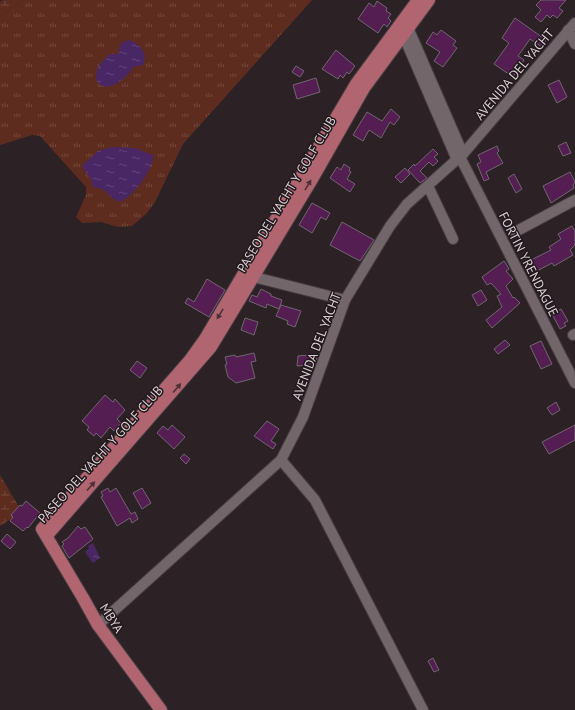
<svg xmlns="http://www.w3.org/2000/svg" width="575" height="710" font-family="'PT Sans',sans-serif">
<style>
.grass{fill:url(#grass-tufts)}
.wetland{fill:url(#wetland-marsh)}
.water{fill:url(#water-ripples)}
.building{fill:#551e53;stroke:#6f666e}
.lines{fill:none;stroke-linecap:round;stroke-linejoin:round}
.minor-casing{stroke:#473e42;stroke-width:12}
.major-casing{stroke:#473e42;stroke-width:14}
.minor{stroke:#73666b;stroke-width:10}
.major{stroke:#b06571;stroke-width:12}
.oneway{fill:#4d2f36}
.labels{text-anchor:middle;stroke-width:3;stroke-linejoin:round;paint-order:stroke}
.street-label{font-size:13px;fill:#d8d1d3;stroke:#22181d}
</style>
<defs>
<pattern id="grass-tufts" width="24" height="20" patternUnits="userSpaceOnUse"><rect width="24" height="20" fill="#5e2c1f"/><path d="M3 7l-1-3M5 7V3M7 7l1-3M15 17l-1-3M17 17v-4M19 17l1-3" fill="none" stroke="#744a3f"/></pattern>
<pattern id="wetland-marsh" width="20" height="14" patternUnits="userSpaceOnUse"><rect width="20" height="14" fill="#5e2c1f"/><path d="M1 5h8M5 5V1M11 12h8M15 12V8" fill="none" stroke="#744a3f"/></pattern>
<pattern id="water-ripples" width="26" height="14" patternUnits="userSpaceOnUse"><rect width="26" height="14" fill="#492765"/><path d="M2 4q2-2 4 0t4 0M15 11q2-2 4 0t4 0" fill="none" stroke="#62457a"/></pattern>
</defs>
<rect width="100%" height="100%" fill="#2c2226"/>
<polygon class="grass" points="24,0 312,0 183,144 155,202 146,214 132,226 118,227 101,222 82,223 76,217 86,195 86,187 40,136 32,135 0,145 0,16"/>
<g class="wetland">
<polygon points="3,0 24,0 0,16 0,2"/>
<polygon points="0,475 22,512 0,526"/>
</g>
<g class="water">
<path d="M129,40c11,4 20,13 14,25l-10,2c-6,12 -29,30 -37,12 0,-12 5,-17 14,-25h8l3,-11z"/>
<path d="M112,147l22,1 19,7c2,12 -21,44 -34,47 -12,-6 -11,-13 -26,-15l-2,-7 -9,-14 16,-15z"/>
<polygon points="93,543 100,558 93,563 85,552 89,549 88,546"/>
</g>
<g class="building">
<polygon points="541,0 566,0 559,8 563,11 557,18 553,15 550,18 547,15 541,22 535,17 541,10 536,5"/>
<polygon points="377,1 387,8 386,11 391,14 388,18 391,21 387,27 384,24 378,33 358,19 369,3 374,7"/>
<polygon points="515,18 546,40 542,47 530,39 518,56 524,60 513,77 494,64 509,43 502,38"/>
<polygon points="441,30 456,41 453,45 457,48 443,67 434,61 440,52 426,43 433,32 437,35"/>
<polygon points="336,50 355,66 349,74 347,72 343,78 340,75 338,79 322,69"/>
<polygon points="296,66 304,71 300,77 292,72"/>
<polygon points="316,78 320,92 297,99 293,85"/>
<polygon points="559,80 567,97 557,103 548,85"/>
<polygon points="391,109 400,117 394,125 390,122 381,138 369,130 363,141 353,135 367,112 382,121"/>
<polygon points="566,142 571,153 563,156 558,146"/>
<polygon points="497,146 499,151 497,153 503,163 486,172 489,179 484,181 477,164 481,162 478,155"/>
<polygon points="433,149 438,154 434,157 438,161 433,166 429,162 420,171 427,178 420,183 408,170 414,164 415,166"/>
<polygon points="344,164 350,168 349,171 351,172 347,179 355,184 350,192 330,178 337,167 341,170"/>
<polygon points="405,168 410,174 401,183 395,177"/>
<polygon points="570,172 575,182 573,185 574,188 551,203 543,186"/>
<polygon points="514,174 522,189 516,193 508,178"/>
<polygon points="312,203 330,213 326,220 321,217 312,233 299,225"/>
<polygon points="342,222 374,240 360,261 330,245"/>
<polygon points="572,226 575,231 575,245 570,250 573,255 554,266 552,263 535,272 529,261 551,250 549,247 561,239 558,234"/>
<polygon points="504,261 509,269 506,271 513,279 506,286 513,298 514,297 520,303 492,328 486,320 502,307 497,296 501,294 491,283 487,285 482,277"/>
<polygon points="207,279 225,290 209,317 185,303 188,298 194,302"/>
<polygon points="261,289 271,294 271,296 282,300 279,309 267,304 266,308 249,301 252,295 257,297"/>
<polygon points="481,290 487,300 478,306 472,295"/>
<polygon points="281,305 301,311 295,327 287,324 288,321 276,316"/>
<polygon points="561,309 568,321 564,323 566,326 560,329 552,314"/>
<polygon points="245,318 258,322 254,335 241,330"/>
<polygon points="505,340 510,345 498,354 494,349"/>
<polygon points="541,341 552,364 541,369 530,346"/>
<polygon points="254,353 256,361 251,362 255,378 236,383 228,377 225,365 227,364 225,357 235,355 236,357"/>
<polygon points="310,355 317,358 314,367 309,365 297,366 298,356"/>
<polygon points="137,361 147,368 140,378 130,370"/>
<polygon points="105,395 113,402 115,399 125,410 117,419 121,423 114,431 110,427 101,438 96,433 94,436 87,430 89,427 82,421"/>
<polygon points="556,402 560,410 552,415 547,408"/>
<polygon points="267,421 279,429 271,441 276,444 273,449 254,436"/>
<polygon points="172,425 185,437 174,449 157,433 163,426 168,430"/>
<polygon points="575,425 575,440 549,454 542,442"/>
<polygon points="184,454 190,459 186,464 180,458"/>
<polygon points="108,488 110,492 116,488 131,514 135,512 138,519 132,523 130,518 117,526 101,497 103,496 101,492"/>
<polygon points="142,488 151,503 142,509 133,493"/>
<polygon points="26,501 40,513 28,528 27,527 23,531 10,521 13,517 11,515 20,505 22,506"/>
<polygon points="78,526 81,529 85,527 93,539 69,558 62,546 64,544 62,542 68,538"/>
<polygon points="7,534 16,542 10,549 1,541"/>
<polygon points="433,658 439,670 434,672 428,661"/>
</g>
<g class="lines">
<defs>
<g id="minor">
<polyline points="406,23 463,154"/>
<polyline points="401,30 457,160"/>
<polyline points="568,30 575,44"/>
<polyline points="460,157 575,383"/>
<polyline points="428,186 453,239"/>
<polyline points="515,232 575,200"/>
<polyline points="246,275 345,300"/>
<polyline points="573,335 575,334"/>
<polyline points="281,460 315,500 423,710"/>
<polyline points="98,625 281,460 303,417 345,300 390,226 407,204 463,154 575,23"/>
</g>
<g id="major">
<polyline points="49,533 211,347 311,181 364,88 429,0"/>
<polyline points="161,710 98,625 83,598 42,529 190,360 205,339 356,84 418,0"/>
</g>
</defs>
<use href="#minor" class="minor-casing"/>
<use href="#major" class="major-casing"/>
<use href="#minor" class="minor"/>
<use href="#major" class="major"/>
</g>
<defs><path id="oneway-solid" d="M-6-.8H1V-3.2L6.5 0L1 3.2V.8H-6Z"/></defs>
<g class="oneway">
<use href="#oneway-solid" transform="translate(308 185) rotate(-59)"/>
<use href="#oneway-solid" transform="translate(220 314) rotate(121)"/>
<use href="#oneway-solid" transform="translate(177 388) rotate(-49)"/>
<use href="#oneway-solid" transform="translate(91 486) rotate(-48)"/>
</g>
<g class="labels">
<g class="street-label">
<text transform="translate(514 74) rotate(-50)" y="5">AVENIDA DEL YACHT</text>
<text transform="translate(286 194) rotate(-59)" y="5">PASEO DEL YACHT Y GOLF CLUB</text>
<text transform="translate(529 264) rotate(63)" y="5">FORTIN YRENDAGUE</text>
<text transform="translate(316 346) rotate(-69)" y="5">AVENIDA DEL YACHT</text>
<text transform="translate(100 454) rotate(-48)" y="5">PASEO DEL YACHT Y GOLF CLUB</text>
<text transform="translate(112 618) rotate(57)" y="5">MBYA</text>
</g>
</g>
</svg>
